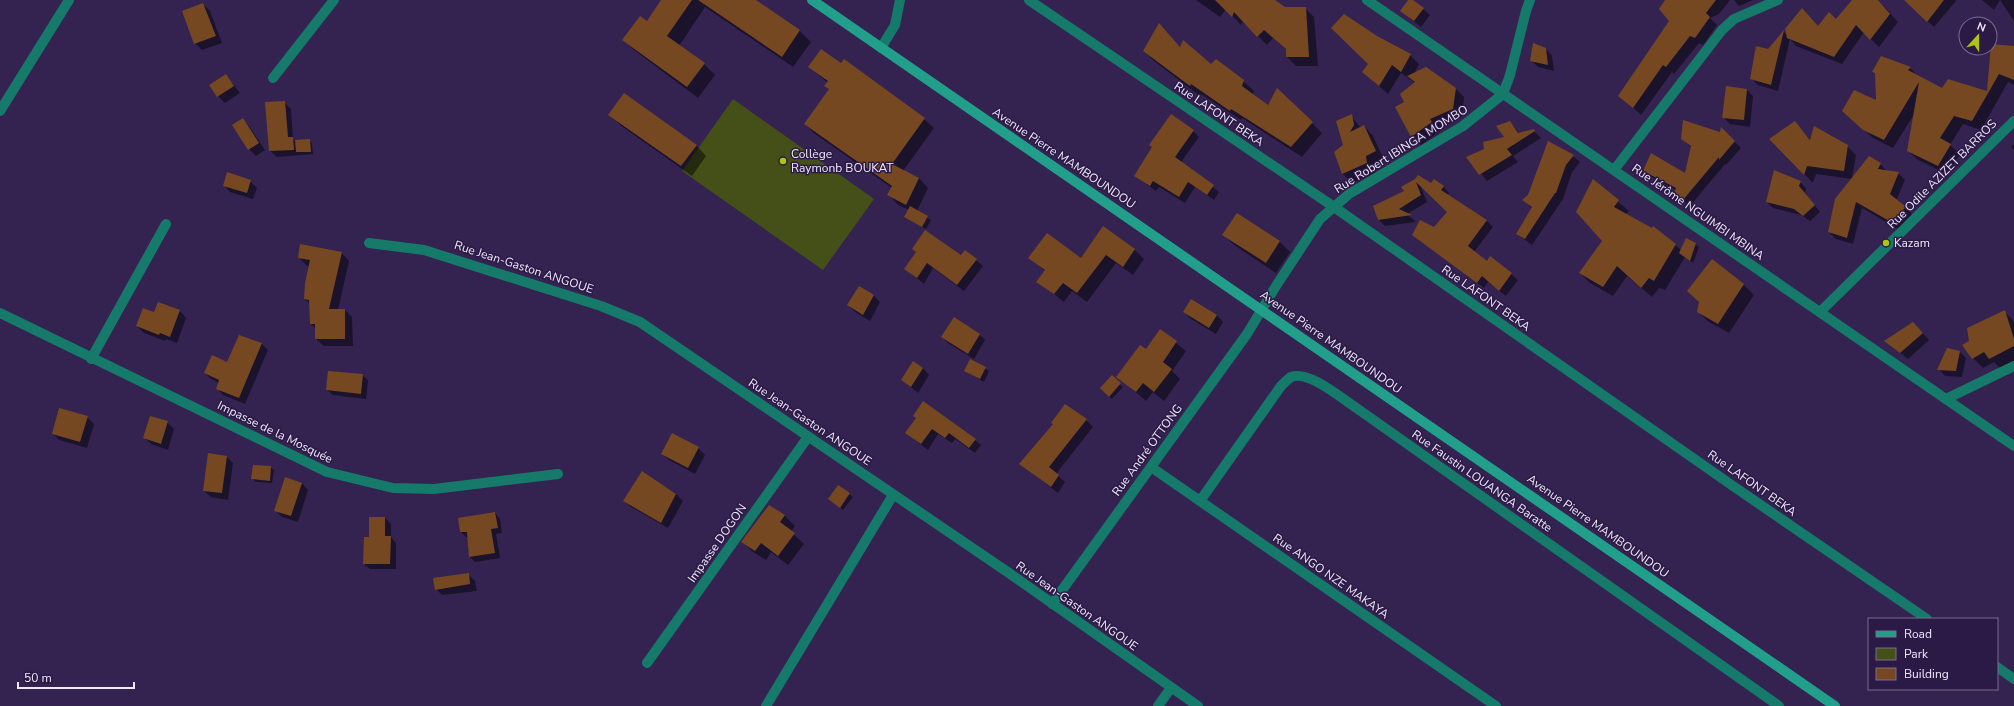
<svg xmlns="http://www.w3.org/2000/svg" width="2014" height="706" font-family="'Nunito Sans',sans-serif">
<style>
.green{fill:#455019}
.shadow{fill:#0007}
.building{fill:#764821}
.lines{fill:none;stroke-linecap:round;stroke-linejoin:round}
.street{stroke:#167a6a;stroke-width:10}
.secondary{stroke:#219f8b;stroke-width:10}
.poi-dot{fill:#acc612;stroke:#2b1946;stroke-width:1.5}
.labels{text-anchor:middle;stroke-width:3;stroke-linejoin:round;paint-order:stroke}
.street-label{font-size:12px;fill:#f0eafc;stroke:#2b1946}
.poi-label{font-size:12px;fill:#f0eafc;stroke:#2b1946;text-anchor:start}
</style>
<rect width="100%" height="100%" fill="#342351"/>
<polygon class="green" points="733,99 874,199 823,270 682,171"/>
<g class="shadow">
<polygon points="662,0 754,0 800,31 811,42 793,67 705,7 679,46 704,64 715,75 698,98 634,50 624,40 647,22"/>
<polygon points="1196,0 1273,0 1284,8 1305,8 1314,17 1318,66 1296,66 1287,57 1287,50 1273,38 1267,45 1243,21 1241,25 1226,9 1220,17"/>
<polygon points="1409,0 1423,9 1430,15 1421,27 1401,11"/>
<polygon points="1666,0 1730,0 1719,14 1710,18 1717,25 1703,45 1699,43 1674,74 1672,72 1641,115 1628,103 1670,21"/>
<polygon points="1734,0 1753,0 1739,6"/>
<polygon points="1854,0 1878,0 1898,22 1879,47 1864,32 1842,64 1796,46 1790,39 1778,91 1758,85 1751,78 1769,50 1784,32 1788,36 1836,21"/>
<polygon points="1909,0 1955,0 1956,1 1934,27 1907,1"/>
<polygon points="1982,0 2014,0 2014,21 2000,0 1994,10"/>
<polygon points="203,4 210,11 222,43 202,50 195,43"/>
<polygon points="1159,24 1181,48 1243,81 1254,91 1252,95 1268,106 1312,123 1322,133 1302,157 1242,118 1241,120 1201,94 1200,96 1154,61 1144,51"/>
<polygon points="1376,37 1410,55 1419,64 1414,74 1455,88 1464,97 1462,117 1437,128 1440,131 1421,145 1412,137 1397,107 1405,102 1415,83 1401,73 1388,94 1363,72 1369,64"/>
<polygon points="2014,47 2014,85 2008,82 1981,130 1963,124 1950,145 1960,154 1947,174 1918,160 1908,151 1915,113 1893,148 1873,138 1853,120 1877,102 1876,74 1874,72 1910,68 1919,77 1942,90 1988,92"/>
<polygon points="1546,49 1552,56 1554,71 1538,67 1531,60"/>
<polygon points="844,61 924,119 934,128 903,171 919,178 928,188 917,211 931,220 926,229 905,216 909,210 898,205 889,195 892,188 815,134 805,124 830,90 826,86 828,83 810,67 842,64"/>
<polygon points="226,75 240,93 225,103 218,96"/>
<polygon points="1747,90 1753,96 1750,127 1730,124 1723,117"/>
<polygon points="284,102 291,109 293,139 295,141 309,140 312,143 313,154 277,157 270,151"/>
<polygon points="610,115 696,145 706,156 692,176 620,125"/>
<polygon points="1351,116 1361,128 1364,126 1373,136 1384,160 1374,165 1376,172 1352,183 1343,174 1335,153 1344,145"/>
<polygon points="243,119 249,126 265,150 256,156 249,149"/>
<polygon points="1510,122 1520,134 1533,130 1541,138 1513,156 1518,162 1487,181 1468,158 1506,137"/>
<polygon points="1795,122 1811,140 1847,146 1856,155 1852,178 1880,164 1887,171 1898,173 1905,180 1896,201 1912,214 1898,229 1862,208 1853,244 1836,239 1829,232 1852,179 1816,174 1813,183 1770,139"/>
<polygon points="1722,129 1741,148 1726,165 1725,164 1690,206 1675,193 1676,190 1651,177 1644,171 1686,175 1691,147 1682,138 1721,134"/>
<polygon points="1193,131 1199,137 1181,162 1219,192 1214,200 1195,187 1185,203 1159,187 1156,191 1135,176"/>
<polygon points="2014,144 2014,150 2011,147"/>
<polygon points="1573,156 1580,162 1572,172 1563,199 1532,245 1517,234 1532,208 1523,200"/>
<polygon points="1416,180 1443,186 1449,193 1448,195 1487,221 1493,227 1474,252 1487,262 1511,274 1518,280 1506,296 1488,282 1484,288 1414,235 1434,228 1449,212 1420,185 1427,202 1407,214 1416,222 1385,226 1379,220"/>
<polygon points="250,181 257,188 253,199 230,192 224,185"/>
<polygon points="1593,181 1629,211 1626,214 1652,229 1654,227 1681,250 1695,244 1699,247 1693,263 1685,257 1665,290 1659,288 1652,297 1627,276 1613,296 1590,283 1580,273 1604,241"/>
<polygon points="1800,182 1806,188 1805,193 1820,212 1810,221 1801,215 1773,208 1767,202"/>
<polygon points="1237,214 1280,242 1290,252 1276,273 1234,245 1224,235"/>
<polygon points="1103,228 1135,250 1144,259 1133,275 1116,263 1087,302 1072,291 1064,302 1038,281 1045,271 1030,258 1082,259"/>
<polygon points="913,249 962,257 966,252 983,266 964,291 933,268 924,284 906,269 916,252"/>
<polygon points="342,253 349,261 338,310 345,310 352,317 353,346 324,346 316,339 316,329 311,324 310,304 305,299 310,266 307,266 299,258"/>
<polygon points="1744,285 1754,295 1729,333 1709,322 1698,312"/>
<polygon points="859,287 874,296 880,302 870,321 855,312 848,305"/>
<polygon points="159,303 180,311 186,318 177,343 166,339 165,341 144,333 137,326 155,314"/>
<polygon points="1184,312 1217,315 1223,322 1216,334 1191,319"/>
<polygon points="2005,312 2014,321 2014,361 2000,368 1994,362 1983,368 1973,358 1970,342"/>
<polygon points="1160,330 1186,351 1172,371 1180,379 1164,401 1153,392 1146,401 1117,376 1146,351"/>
<polygon points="1920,330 1929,340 1908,359 1886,341"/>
<polygon points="980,335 985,340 974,359 948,343 942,337"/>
<polygon points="251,339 262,344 268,350 245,404 223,395 217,388 219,383 211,379 205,373 228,364"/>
<polygon points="1960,352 1966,358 1962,377 1945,376 1939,369"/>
<polygon points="970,360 989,371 984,382 965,371"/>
<polygon points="923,368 929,375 918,393 902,380"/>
<polygon points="362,375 368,380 366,399 333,395 327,390"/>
<polygon points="1112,377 1123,387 1112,399 1101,388"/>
<polygon points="87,417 94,424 87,448 59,440 53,434"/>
<polygon points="917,418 975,440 981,445 975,453 955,439 952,443 938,434 928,450 906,433"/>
<polygon points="1086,420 1093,427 1056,474 1065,482 1058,493 1020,464"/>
<polygon points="167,422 174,429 168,450 151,444 145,438"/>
<polygon points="698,448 705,455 695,474 669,460 662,453"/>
<polygon points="227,457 233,463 228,500 211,497 204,491"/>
<polygon points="270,467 274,470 272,483 256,482 253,479"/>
<polygon points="642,472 676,494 683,501 668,528 631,507 624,501"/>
<polygon points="302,483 308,490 298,522 282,517 276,511"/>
<polygon points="838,486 853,497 843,510 832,501"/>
<polygon points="769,506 785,516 795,526 791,532 804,544 788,565 771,552 766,560 753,552 743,542"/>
<polygon points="495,513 500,519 502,533 496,534 500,558 475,562 470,557 468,537 466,537 461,532"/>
<polygon points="385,518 391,524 391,537 396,543 396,569 370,569 364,564 370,538"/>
<polygon points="468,574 475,581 477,591 442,595 435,588"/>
</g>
<g class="building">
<polygon points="661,0 692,0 667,36 705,63 687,87 622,40 640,16 647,21"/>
<polygon points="698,0 756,0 800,30 782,57"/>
<polygon points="1215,0 1275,0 1285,7 1306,7 1309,57 1286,57 1286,49 1264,30 1257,37 1234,12 1232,17"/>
<polygon points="1408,0 1413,0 1424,8 1414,21 1400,11"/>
<polygon points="1665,0 1716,0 1706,13 1710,17 1695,38 1690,36 1666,67 1663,65 1633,108 1618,96 1669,21 1659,9"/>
<polygon points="1852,0 1878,0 1890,14 1870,40 1856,25 1834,57 1787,38 1785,29 1802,8 1818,26 1829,12 1836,19"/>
<polygon points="1904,0 1944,0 1927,22"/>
<polygon points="203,3 216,36 194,44 182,11"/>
<polygon points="1344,14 1377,36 1411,54 1401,72 1392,65 1379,86 1362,72 1368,64 1331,28"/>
<polygon points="1159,23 1180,47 1183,40 1211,64 1216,59 1244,80 1242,86 1268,105 1277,88 1313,122 1291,147 1231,109 1230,111 1191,84 1190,86 1143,51"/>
<polygon points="1784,30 1771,85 1750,79 1756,46 1768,49"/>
<polygon points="1533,43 1546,48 1548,65 1530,61"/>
<polygon points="1991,44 2014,46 2014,80 1999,74 1972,121 1954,116 1940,138 1951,144 1938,166 1907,151 1919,82 1884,140 1863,130 1842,111 1854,90 1876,100 1875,73 1872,72 1881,56 1911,67 1908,70 1942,88 1948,79 1987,91"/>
<polygon points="821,49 841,63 844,59 925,118 892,164 919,178 906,205 887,195 892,186 804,124 829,89 824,86 828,81 808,67"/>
<polygon points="1426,67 1456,88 1453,109 1430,119 1432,122 1411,137 1395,107 1404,102 1400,94 1415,82 1407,76"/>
<polygon points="226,74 234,86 217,97 209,85"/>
<polygon points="1726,86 1747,89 1744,120 1722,118"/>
<polygon points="624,93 697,145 681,166 608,115"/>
<polygon points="285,101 288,137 293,137 294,150 269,151 265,102"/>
<polygon points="1171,114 1194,130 1175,157 1214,185 1207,195 1188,182 1179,197 1153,181 1150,186 1134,176 1152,147 1149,145"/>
<polygon points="1352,114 1354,125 1350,132 1364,125 1376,151 1366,156 1367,163 1342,174 1334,152 1343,145 1336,121"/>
<polygon points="243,118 259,143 248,150 232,125"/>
<polygon points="1683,120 1720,132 1721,127 1735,141 1719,160 1719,157 1683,200 1674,194 1676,188 1643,171 1651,153 1685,173 1691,146 1681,139"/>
<polygon points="1510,121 1518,133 1534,129 1535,131 1507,149 1512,155 1479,175 1466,157 1484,149 1483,142 1504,137 1496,126"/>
<polygon points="1795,121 1810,140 1814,126 1848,145 1844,171 1807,166 1804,175 1769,139"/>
<polygon points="310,139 311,152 296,152 295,140"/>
<polygon points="1548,141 1574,155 1566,165 1556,193 1555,193 1525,239 1516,234 1532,207 1522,200 1528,195"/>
<polygon points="1869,156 1881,163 1878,169 1899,172 1890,194 1906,207 1891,222 1856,202 1847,238 1828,232 1835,199"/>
<polygon points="1774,170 1801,181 1799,186 1815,205 1803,216 1794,209 1766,202"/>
<polygon points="227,172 251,180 247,193 223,186"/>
<polygon points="1418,175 1431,183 1434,179 1444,186 1441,190 1487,220 1468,246 1487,261 1490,256 1512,273 1499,291 1482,276 1477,283 1412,235 1420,220 1434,227 1447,212 1416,182 1421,195 1399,209 1412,215 1378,220 1373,206 1404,191 1401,187 1415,179"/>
<polygon points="1593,179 1619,200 1614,207 1652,228 1653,226 1676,244 1654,281 1649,278 1641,288 1617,266 1603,287 1579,273 1602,241 1576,212"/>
<polygon points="910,206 928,216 922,227 904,217"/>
<polygon points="1237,213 1280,241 1266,263 1222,235"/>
<polygon points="1103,226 1135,249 1123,267 1106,255 1077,293 1063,283 1054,294 1036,282 1045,270 1028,258 1047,233 1081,258"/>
<polygon points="925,230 961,255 965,250 977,259 957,285 927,263 917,278 904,269 916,252 912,249"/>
<polygon points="1686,238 1696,243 1690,261 1679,253"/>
<polygon points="300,244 342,252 329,309 345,309 345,339 315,339 315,324 310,324 309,300 304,299 305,283 310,260 298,258"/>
<polygon points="1712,259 1744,284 1718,324 1697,312 1699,302 1687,291"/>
<polygon points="859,286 874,295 863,315 847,305"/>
<polygon points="1191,299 1217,315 1209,328 1183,312"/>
<polygon points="158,302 180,310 170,337 160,333 159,335 136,326 143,308 154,312"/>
<polygon points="2005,310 2014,339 2014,346 1989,359 1984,352 1972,359 1962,345 1969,341 1967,328"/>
<polygon points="954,317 980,334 968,354 941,337"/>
<polygon points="1913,322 1923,333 1900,353 1884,341"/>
<polygon points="1160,329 1177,341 1163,362 1172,369 1154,392 1143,383 1136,392 1116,377 1140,345 1146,349"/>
<polygon points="239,335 262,343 239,398 216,389 219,380 204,373 212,355 227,362"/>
<polygon points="1947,348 1960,351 1956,371 1937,370"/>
<polygon points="970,359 986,367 980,379 964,371"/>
<polygon points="913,361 923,368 911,387 901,380"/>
<polygon points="328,371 363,374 361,394 326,390"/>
<polygon points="1112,375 1121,383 1109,397 1100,388"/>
<polygon points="923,401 976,439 969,448 949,433 945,438 932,429 921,444 905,433 916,418 913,416"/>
<polygon points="1065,404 1087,419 1049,467 1059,475 1051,487 1019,464 1053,424 1051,423"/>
<polygon points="59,408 88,416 80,442 52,434"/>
<polygon points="150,416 168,421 161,444 143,438"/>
<polygon points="672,433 699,447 688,468 661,454"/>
<polygon points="208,453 227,456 222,493 203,491"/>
<polygon points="253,465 271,466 270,481 251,479"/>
<polygon points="642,471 676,494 661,523 623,501"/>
<polygon points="285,477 302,483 291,516 274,511"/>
<polygon points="838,485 850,493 840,508 828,499"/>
<polygon points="769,505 785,515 780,522 795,533 778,556 761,543 755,551 741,542"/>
<polygon points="495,512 498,528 491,529 495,553 469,557 467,532 460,532 458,518"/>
<polygon points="369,517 385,517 385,536 391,536 390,564 363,564 364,537 369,537"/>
<polygon points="469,573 470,584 435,590 433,578"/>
</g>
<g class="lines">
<g class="street">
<polyline points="1029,0 1334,207 1733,486 1927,619"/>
<polyline points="1367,0 2014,446"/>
<polyline points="881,48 895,25 900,0"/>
<polyline points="273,78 334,0"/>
<polyline points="0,111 69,0"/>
<polyline points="1614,170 1722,30 1734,19 1778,0"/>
<polyline points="369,243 424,250 601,306 640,322 1009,573 1198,706"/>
<polyline points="1820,312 2014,121"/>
<polyline points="0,313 327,472 393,488 434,489 558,474"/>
<polyline points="91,359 166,224"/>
<polyline points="1946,399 2014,366"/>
<polyline points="1151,467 1496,706"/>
<path d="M1200,501l81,-115c3,-3 7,-7 10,-9 18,-7 50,21 64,30l424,299"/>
<polyline points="1052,604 1247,334 1276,286 1320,219 1349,194 1463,126 1503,94 1510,75 1526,11 1530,0"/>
<polyline points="647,663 808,437"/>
<polyline points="1997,667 2014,679"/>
<polyline points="766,706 893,495"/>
<polyline points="1158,706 1171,688"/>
</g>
<polyline class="secondary" points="812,0 1835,706"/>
</g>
<g class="poi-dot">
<circle cx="783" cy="161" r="4"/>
<circle cx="1886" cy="243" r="4"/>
</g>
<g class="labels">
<g class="street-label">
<text transform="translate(1219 114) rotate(34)" y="4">Rue LAFONT BEKA</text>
<text transform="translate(1401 149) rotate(-32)" y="4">Rue Robert IBINGA MOMBO</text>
<text transform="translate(1064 158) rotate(34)" y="4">Avenue Pierre MAMBOUNDOU</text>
<text transform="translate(1942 174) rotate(-45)" y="4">Rue Odile AZIZET BARROS</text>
<text transform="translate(1698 212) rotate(35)" y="4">Rue Jérôme NGUIMBI MBINA</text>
<text transform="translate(524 267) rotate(18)" y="4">Rue Jean-Gaston ANGOUE</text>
<text transform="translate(1486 298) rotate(35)" y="4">Rue LAFONT BEKA</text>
<text transform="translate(1331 342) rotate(35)" y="4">Avenue Pierre MAMBOUNDOU</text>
<text transform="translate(810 422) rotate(34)" y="4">Rue Jean-Gaston ANGOUE</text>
<text transform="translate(275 432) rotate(26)" y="4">Impasse de la Mosquée</text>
<text transform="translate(1147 450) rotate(-54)" y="4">Rue André OTTONG</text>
<text transform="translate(1482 481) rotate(35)" y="4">Rue Faustin LOUANGA Baratte</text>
<text transform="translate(1752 483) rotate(35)" y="4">Rue LAFONT BEKA</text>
<text transform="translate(1598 526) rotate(35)" y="4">Avenue Pierre MAMBOUNDOU</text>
<text transform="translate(717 543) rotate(-55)" y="4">Impasse DOGON</text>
<text transform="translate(1331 576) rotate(35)" y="4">Rue ANGO NZE MAKAYA</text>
<text transform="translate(1077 606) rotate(35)" y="4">Rue Jean-Gaston ANGOUE</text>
</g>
<g class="poi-label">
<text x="791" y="158">Collège<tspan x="791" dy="14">Raymonb BOUKAT</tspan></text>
<text x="1894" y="247">Kazam</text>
</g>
</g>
<rect x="1868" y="618" width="130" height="72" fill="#2b1946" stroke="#7a6d8f"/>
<rect x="1876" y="631" width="20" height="6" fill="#219f8b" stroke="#7a6d8f"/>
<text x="1904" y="638" font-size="12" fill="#f0eafc">Road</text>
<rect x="1876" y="648" width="20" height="12" fill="#455019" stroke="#7a6d8f"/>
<text x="1904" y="658" font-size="12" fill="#f0eafc">Park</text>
<rect x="1876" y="668" width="20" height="12" fill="#764821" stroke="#7a6d8f"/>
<text x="1904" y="678" font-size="12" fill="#f0eafc">Building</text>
<g transform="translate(1978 36) rotate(21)"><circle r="19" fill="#2b1946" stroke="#7a6d8f"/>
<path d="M0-3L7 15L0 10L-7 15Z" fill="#acc612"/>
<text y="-6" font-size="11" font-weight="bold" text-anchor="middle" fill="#f0eafc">N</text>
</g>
<path d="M18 682v6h116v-6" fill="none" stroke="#f0eafc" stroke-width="2"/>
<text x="24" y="682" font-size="12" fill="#f0eafc" stroke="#2b1946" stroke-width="3" paint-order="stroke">50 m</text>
</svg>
